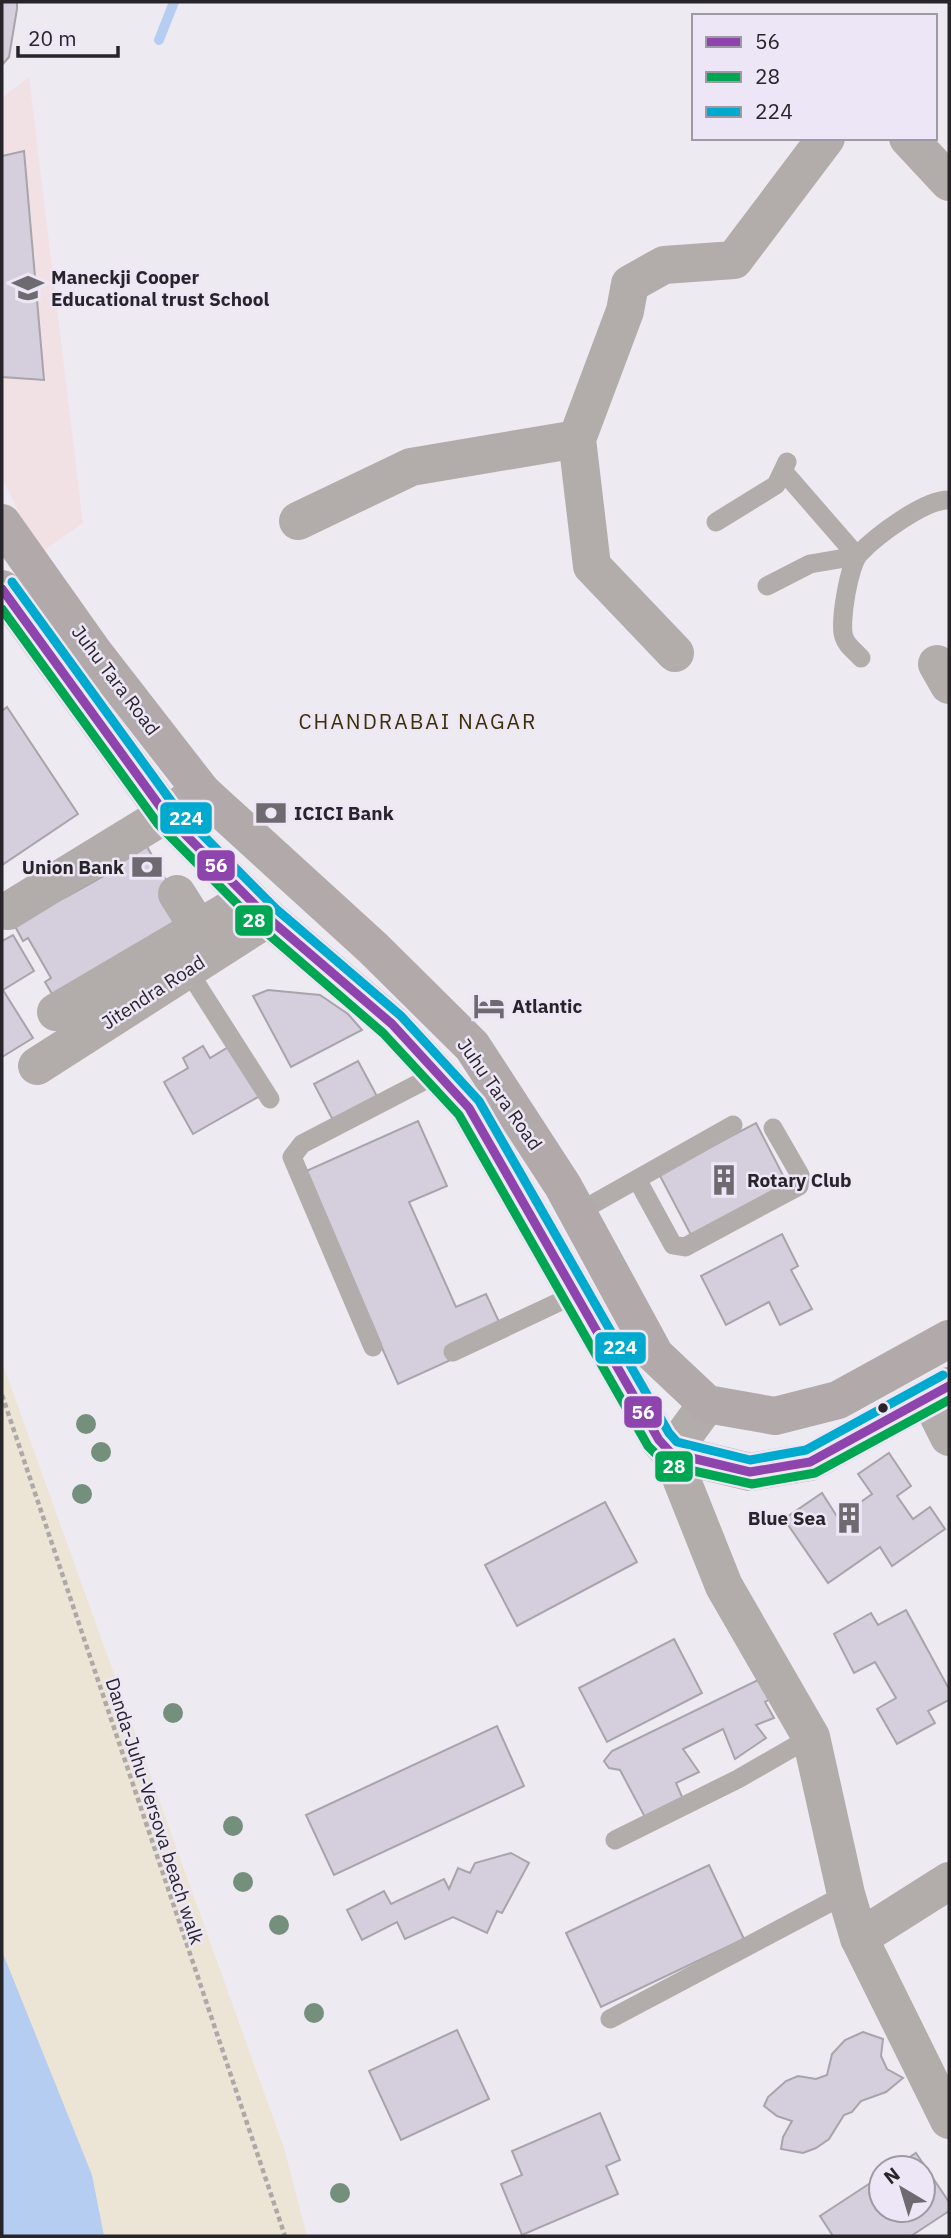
<svg xmlns="http://www.w3.org/2000/svg" width="951" height="2238" font-family="'IBM Plex Sans',sans-serif">
<style>
.education{fill:#f1e1e4}
.sand{fill:#ece4d4}
.water{fill:#b6cdf2}
.lines{fill:none;stroke-linecap:round;stroke-linejoin:round}
.stream{stroke:#b6cdf2;stroke-width:10}
.building{fill:#d5cedc;stroke:#a7a4aa;stroke-width:2}
.path{stroke:#ada9a9;stroke-width:4.5;stroke-dasharray:5 3.5;stroke-linecap:butt}
.lane{stroke:#b2acaa;stroke-width:19}
.street{stroke:#b2acaa;stroke-width:38}
.secondary{stroke:#b2aaaa;stroke-width:38}
.bus-1-casing{stroke:#ede6f6;stroke-width:14}
.bus-2-casing{stroke:#ede6f6;stroke-width:14}
.bus-3-casing{stroke:#ede6f6;stroke-width:14}
.bus-1{stroke:#8e44ad;stroke-width:9}
.bus-2{stroke:#00a651;stroke-width:9}
.bus-3{stroke:#00a9ce;stroke-width:9}
.tree{fill:#74907d}
.bus-dot{fill:#27252a;stroke:#ede6f6;stroke-width:2.5}
.labels{text-anchor:middle;stroke-width:5;stroke-linejoin:round;paint-order:stroke}
.poi-label{font-size:19px;font-weight:bold;fill:#27252a;stroke:#ede6f6;text-anchor:start}
.street-label{font-size:19px;fill:#27252a;stroke:#ede6f6}
.neighbourhood-label{font-size:21px;letter-spacing:2px;fill:#3b2f04;stroke:#ede6f6}
.line-badge{stroke:#ede6f6;stroke-width:2.5}
.badge-label{font-size:19px;text-anchor:middle;font-weight:bold;fill:#fff}
</style>
<rect width="100%" height="100%" fill="#eeeaf2"/>
<polygon class="education" points="29,77 83,523 39,554 2,478 2,98"/>
<polygon class="sand" points="2,1362 284,2148 307,2236 70,2236 2,2012"/>
<polygon class="water" points="2,1951 92,2175 104,2236 2,2236"/>
<g class="lines">
<polyline class="stream" points="159,40 174,2"/>
</g>
<g class="building">
<polygon points="2,2 17,2 17,9 9,57 2,65"/>
<polygon points="24,151 44,380 2,377 2,156"/>
<polygon points="7,707 78,814 2,865 2,711"/>
<polygon points="145,843 193,928 58,1004 45,982 51,978 28,938 23,941 11,919 66,897 109,873 106,866"/>
<polygon points="13,935 34,971 3,990 33,1038 2,1057 2,941"/>
<polygon points="268,990 320,995 348,1014 362,1030 291,1067 253,996"/>
<polygon points="203,1046 210,1058 230,1046 265,1093 193,1134 164,1082 188,1068 183,1058"/>
<polygon points="358,1061 379,1100 335,1124 314,1084"/>
<polygon points="418,1121 447,1186 409,1202 456,1307 486,1294 501,1326 453,1359 398,1384 304,1172"/>
<polygon points="756,1123 789,1187 692,1237 659,1174"/>
<polygon points="782,1234 798,1266 791,1270 812,1309 780,1325 769,1302 726,1325 701,1276"/>
<polygon points="889,1453 911,1486 897,1496 913,1519 930,1507 945,1529 892,1566 880,1547 828,1583 784,1519 822,1493 838,1518 872,1494 858,1474"/>
<polygon points="605,1502 637,1562 517,1626 485,1565"/>
<polygon points="906,1610 949,1689 949,1700 928,1711 935,1723 897,1744 877,1709 896,1698 875,1662 854,1673 834,1634 871,1613 878,1625"/>
<polygon points="674,1639 702,1693 607,1742 579,1688"/>
<polygon points="758,1680 772,1698 765,1702 774,1718 756,1725 766,1738 735,1759 723,1729 683,1749 699,1772 676,1783 683,1799 646,1819 620,1770 609,1768 604,1761 612,1751"/>
<polygon points="497,1726 524,1786 334,1875 306,1815"/>
<polygon points="511,1853 529,1863 502,1913 497,1911 487,1933 453,1917 405,1939 397,1922 362,1940 347,1910 384,1891 391,1904 444,1879 449,1889 458,1868 470,1873 475,1863"/>
<polygon points="709,1865 744,1939 601,2007 566,1933"/>
<polygon points="457,2030 489,2099 401,2140 369,2071"/>
<polygon points="863,2032 883,2039 881,2056 887,2069 903,2078 886,2092 861,2101 852,2112 844,2115 829,2139 816,2148 803,2153 781,2149 783,2137 792,2121 777,2116 764,2106 768,2097 786,2081 798,2076 816,2079 827,2075 832,2054 845,2040"/>
<polygon points="600,2113 620,2160 606,2166 618,2194 522,2235 501,2184 522,2175 512,2151"/>
<polygon points="916,2153 949,2202 949,2211 911,2236 833,2236 820,2216 881,2176 881,2210 923,2210 923,2168 893,2168"/>
</g>
<g class="lines">
<polyline class="path" points="2,1395 285,2236"/>
<g class="lane">
<polyline points="716,522 776,485 787,462"/>
<polyline points="767,586 810,564 857,556 784,472"/>
<path d="M861,658c-6,-7 -15,-13 -17,-21 -5,-14 5,-72 15,-83 17,-18 66,-55 90,-54"/>
<polyline points="187,969 270,1099"/>
<polyline points="638,1181 673,1245 685,1247 799,1186 800,1175 773,1128"/>
<polyline points="577,1213 733,1125"/>
<polyline points="373,1347 292,1157 302,1144 437,1074"/>
<polyline points="453,1352 576,1294"/>
<polyline points="615,1840 738,1779 811,1737"/>
<polyline points="610,2019 846,1894"/>
</g>
<g class="street">
<polyline points="908,138 949,182"/>
<polyline points="298,521 411,467 577,439"/>
<polyline points="675,653 592,566 577,439 625,311 630,284 664,265 734,260 826,138"/>
<polyline points="937,664 949,685"/>
<polyline points="177,894 199,929"/>
<polyline points="8,911 202,792"/>
<polyline points="56,1012 248,899"/>
<polyline points="37,1066 268,918"/>
<polyline points="929,1397 949,1437"/>
<polyline points="707,1404 671,1453 724,1586 811,1737 846,1894 859,1938 949,2120"/>
<polyline points="859,1938 949,1881"/>
</g>
<g class="secondary">
<polyline points="2,523 94,653 202,792 373,948 472,1046 563,1186 655,1355 707,1404 775,1416 838,1400 949,1339"/>
<polyline points="2,589 167,816 268,918 392,1024 469,1108 659,1440 671,1453 750,1472 810,1462 949,1386"/>
</g>
<defs>
<polyline id="bus-1" points="2,589 167,816 268,918 392,1024 469,1108 659,1440 671,1453 750,1472 810,1462 949,1386"/>
<polyline id="bus-2" points="2,609 158,824 260,927 383,1033 459,1115 648,1446 667,1465 752,1484 815,1473 949,1400"/>
<polyline id="bus-3" points="12,582 176,808 276,909 401,1016 479,1101 669,1433 677,1442 750,1460 806,1450 943,1375"/>
</defs>
<use href="#bus-1" class="bus-1-casing"/>
<use href="#bus-2" class="bus-2-casing"/>
<use href="#bus-3" class="bus-3-casing"/>
<use href="#bus-1" class="bus-1"/>
<use href="#bus-2" class="bus-2"/>
<use href="#bus-3" class="bus-3"/>
</g>
<g class="tree">
<circle cx="86" cy="1424" r="10"/>
<circle cx="101" cy="1452" r="10"/>
<circle cx="82" cy="1494" r="10"/>
<circle cx="173" cy="1713" r="10"/>
<circle cx="233" cy="1826" r="10"/>
<circle cx="243" cy="1882" r="10"/>
<circle cx="279" cy="1925" r="10"/>
<circle cx="314" cy="2013" r="10"/>
<circle cx="340" cy="2193" r="10"/>
</g>
<defs>
<symbol id="school-bare" viewBox="-9 -9 18 18"><path d="M0-5L7-2L0 1L-7-2ZM-4 1L0 2.5L4 1V4Q0 6-4 4Z" fill="#6d6a70" stroke="#ede6f6" stroke-width="2.5" paint-order="stroke"/></symbol>
<symbol id="bank-bare" viewBox="-9 -9 18 18"><path d="M-6-4H6V4H-6ZM0-2.3a2.3 2.3 0 1 0 0 4.6a2.3 2.3 0 1 0 0-4.6Z" fill="#6d6a70" stroke="#ede6f6" stroke-width="2.5" paint-order="stroke"/></symbol>
<symbol id="hotel-bare" viewBox="-9 -9 18 18"><path d="M-6-4.5h1.5V1H6V5H4.5V3h-9V5H-6ZM-4 0a1.8 1.8 0 1 1 3.6 0ZM.5 0V-2.5h3Q6-2.5 6 0Z" fill="#6d6a70" stroke="#ede6f6" stroke-width="2.5" paint-order="stroke"/></symbol>
<symbol id="building-bare" viewBox="-9 -9 18 18"><path d="M-4-6H4V6H1V3H-1V6H-4ZM-2.5-4.3h1.7v1.8h-1.7ZM.8-4.3h1.7v1.8H.8ZM-2.5-1h1.7V.8h-1.7ZM.8-1h1.7V.8H.8Z" fill="#6d6a70" stroke="#ede6f6" stroke-width="2.5" paint-order="stroke"/></symbol>
</defs>
<g fill-rule="evenodd">
<use href="#school-bare" x="6" y="266" width="44" height="44"/>
<use href="#bank-bare" x="249" y="791" width="44" height="44"/>
<use href="#bank-bare" x="125" y="845" width="44" height="44"/>
<use href="#hotel-bare" x="467" y="984" width="44" height="44"/>
<use href="#building-bare" x="702" y="1158" width="44" height="44"/>
<use href="#building-bare" x="827" y="1496" width="44" height="44"/>
</g>
<circle class="bus-dot" cx="883" cy="1408" r="6"/>
<g class="labels">
<g class="poi-label">
<text x="51" y="284">Maneckji Cooper<tspan x="51" dy="22">Educational trust School</tspan></text>
<text x="294" y="820">ICICI Bank</text>
<text x="124" y="874" text-anchor="end">Union Bank</text>
<text x="512" y="1013">Atlantic</text>
<text x="747" y="1187">Rotary Club</text>
<text x="826" y="1525" text-anchor="end">Blue Sea</text>
</g>
<g class="street-label">
<text transform="translate(116 680) rotate(53)" y="7">Juhu Tara Road</text>
<text transform="translate(153 992) rotate(-33)" y="7">Jitendra Road</text>
<text transform="translate(500 1094) rotate(55)" y="7">Juhu Tara Road</text>
<text transform="translate(155 1811) rotate(72)" y="7">Danda-Juhu-Versova beach walk</text>
</g>
<g class="neighbourhood-label">
<text x="418" y="729">CHANDRABAI NAGAR</text>
</g>
</g>
<g class="line-badge">
<rect x="159" y="801" width="54" height="34" rx="7" fill="#00a9ce"/>
<rect x="196" y="849" width="40" height="33" rx="7" fill="#8e44ad"/>
<rect x="234" y="904" width="40" height="33" rx="7" fill="#00a651"/>
<rect x="594" y="1331" width="53" height="34" rx="7" fill="#00a9ce"/>
<rect x="623" y="1395" width="40" height="34" rx="7" fill="#8e44ad"/>
<rect x="654" y="1450" width="40" height="33" rx="7" fill="#00a651"/>
</g>
<g class="badge-label">
<text x="186" y="825">224</text>
<text x="216" y="872">56</text>
<text x="254" y="927">28</text>
<text x="620" y="1354">224</text>
<text x="643" y="1419">56</text>
<text x="674" y="1473">28</text>
</g>
<rect width="951" height="2238" fill="none" stroke="#27252a" stroke-width="7"/>
<rect x="692" y="14" width="245" height="126" fill="#ede6f6" stroke="#9e99a4" stroke-width="2"/>
<rect x="706" y="37" width="35" height="10" fill="#8e44ad" stroke="#9e99a4" stroke-width="2"/>
<text x="755" y="49" font-size="21" fill="#27252a">56</text>
<rect x="706" y="72" width="35" height="10" fill="#00a651" stroke="#9e99a4" stroke-width="2"/>
<text x="755" y="84" font-size="21" fill="#27252a">28</text>
<rect x="706" y="107" width="35" height="10" fill="#00a9ce" stroke="#9e99a4" stroke-width="2"/>
<text x="755" y="119" font-size="21" fill="#27252a">224</text>
<g transform="translate(902 2189) rotate(322)"><circle r="33" fill="#ede6f6" stroke="#9e99a4" stroke-width="2"/>
<path d="M0-5L12 26L0 18L-12 26Z" fill="#6d6a70"/>
<text y="-10" font-size="19" font-weight="bold" text-anchor="middle" fill="#27252a">N</text>
</g>
<path d="M18 46v10h100v-10" fill="none" stroke="#27252a" stroke-width="3.5"/>
<text x="28" y="46" font-size="21" fill="#27252a" stroke="#ede6f6" stroke-width="5" paint-order="stroke">20 m</text>
</svg>
